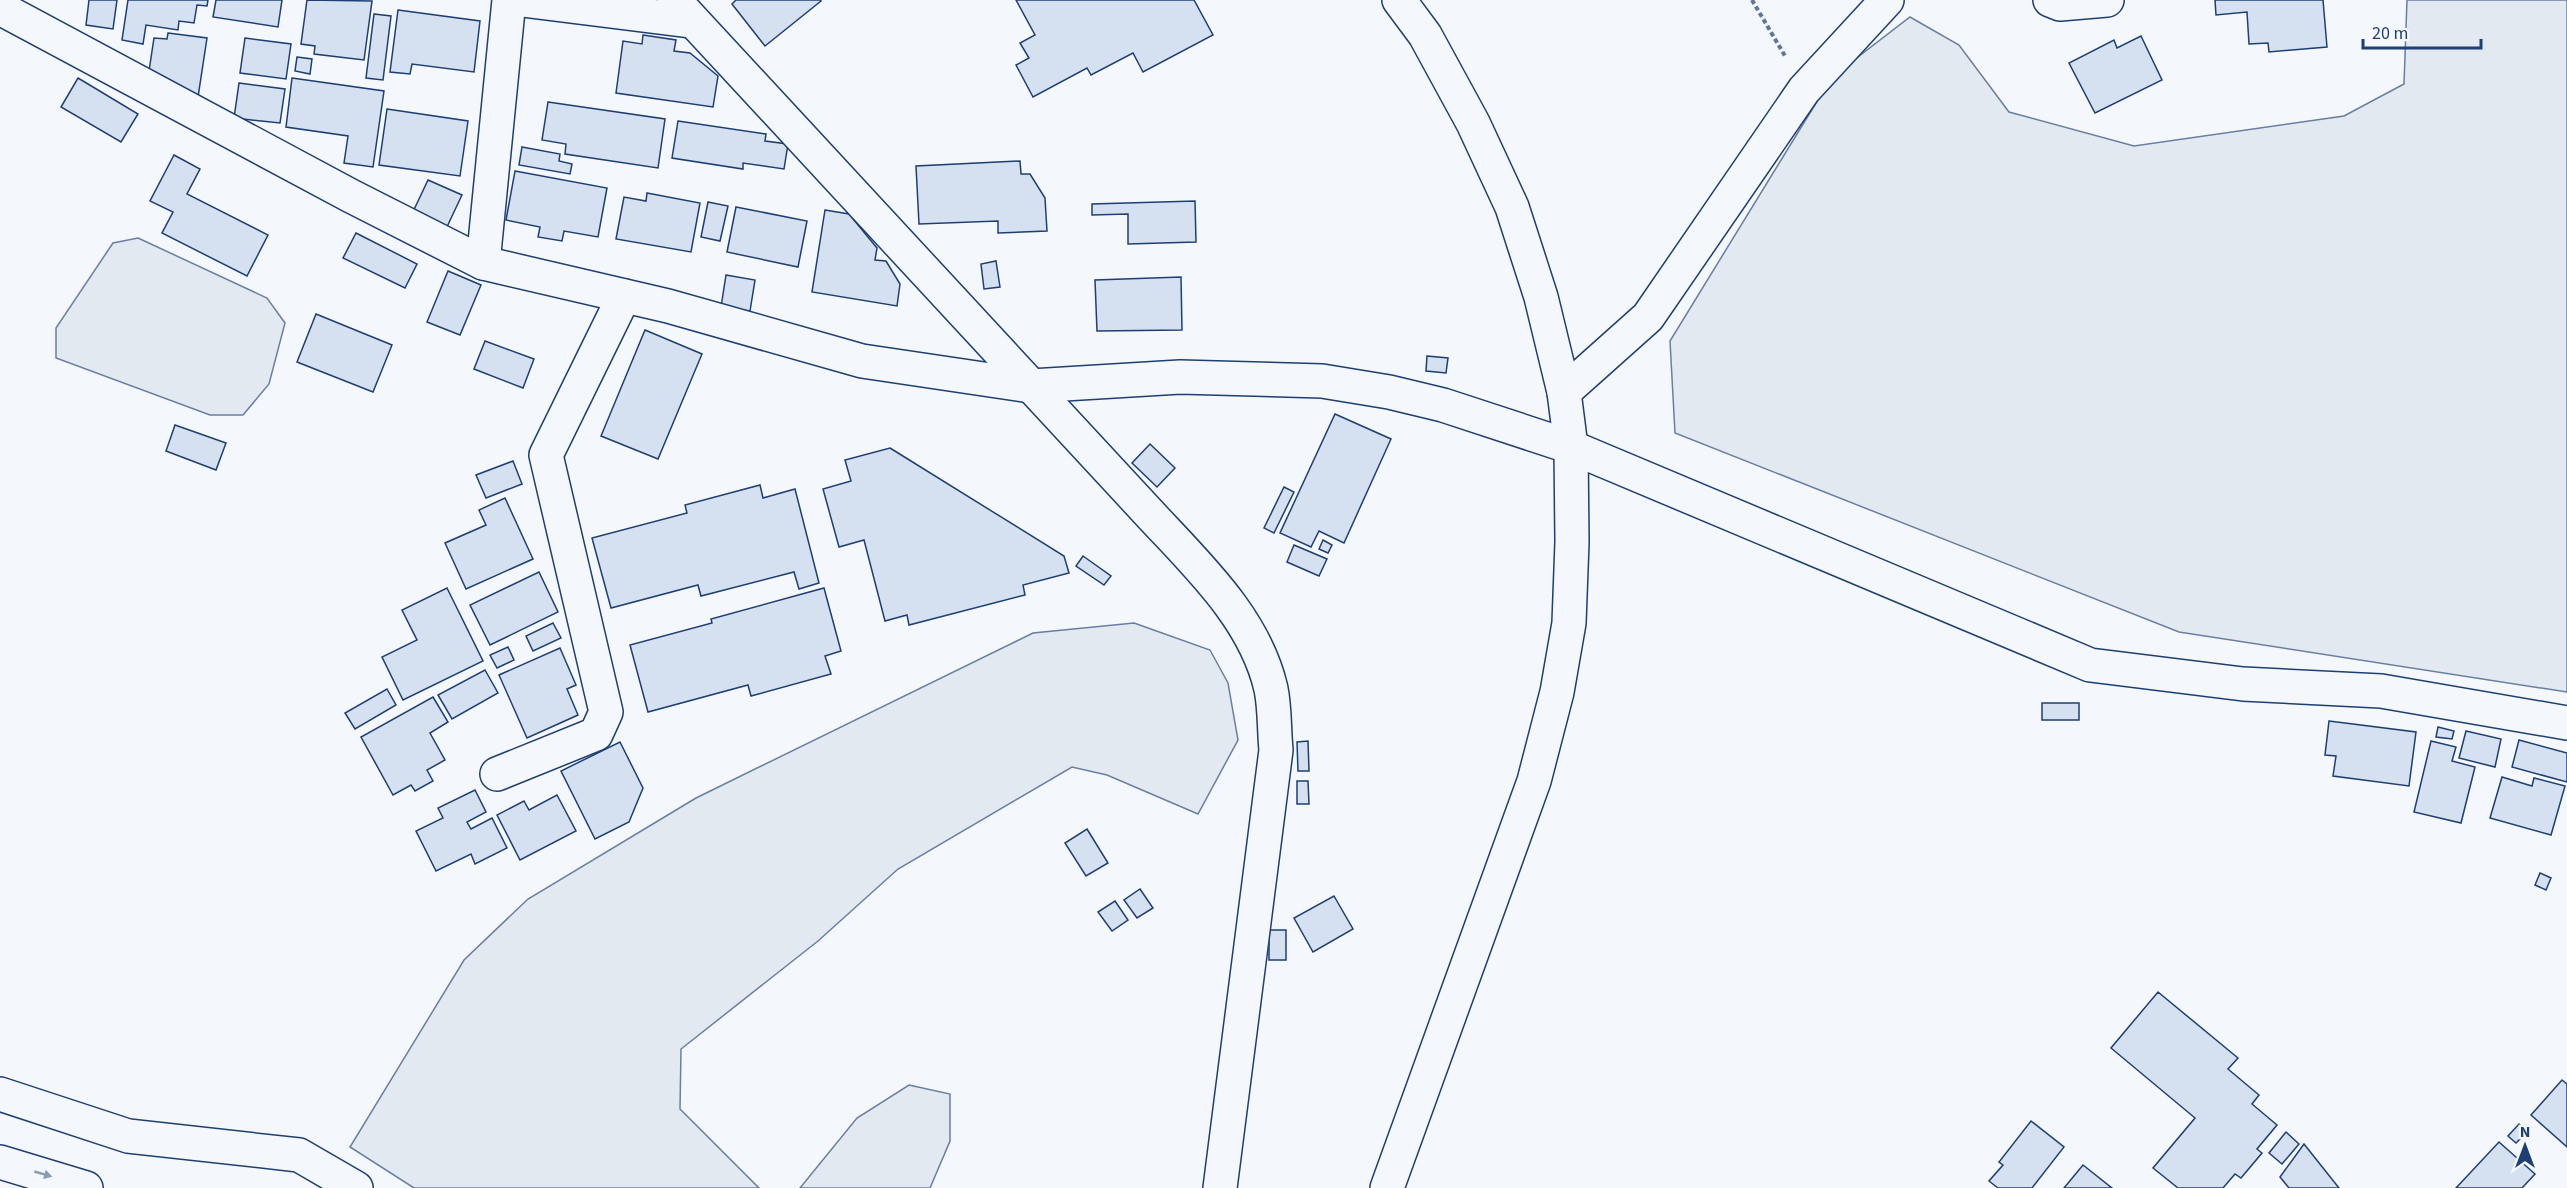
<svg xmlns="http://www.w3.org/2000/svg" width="2567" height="1188" font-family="'Source Sans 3',sans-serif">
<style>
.green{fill:#e3e9f0;stroke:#687fa3;stroke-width:1.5}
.building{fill:#d5e0f0;stroke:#1d3f73;stroke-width:1.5}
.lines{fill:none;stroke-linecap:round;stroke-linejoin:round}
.street-casing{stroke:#1d3f73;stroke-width:36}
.secondary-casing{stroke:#1d3f73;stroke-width:36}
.highway-casing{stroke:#1d3f73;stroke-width:36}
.path{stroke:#5e769c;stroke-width:4;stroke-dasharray:4.5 3;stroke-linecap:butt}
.street{stroke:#f4f7fb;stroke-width:33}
.secondary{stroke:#f4f7fb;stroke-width:33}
.highway{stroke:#f4f7fb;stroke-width:33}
.oneway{fill:#889bb7}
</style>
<rect width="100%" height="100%" fill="#f4f7fb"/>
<g class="green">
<polygon points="2407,0 2567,0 2567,692 2179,632 1675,433 1670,341 1832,77 1910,17 1959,45 2009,112 2134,146 2344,116 2404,84"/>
<polygon points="138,238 267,298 285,323 269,384 243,415 210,415 56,358 56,328 113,243"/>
<polygon points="1134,623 1210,650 1228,683 1238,740 1198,814 1107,775 1072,767 898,869 818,941 681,1049 680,1109 759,1188 414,1188 350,1147 464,960 528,899 696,798 1033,633"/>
<polygon points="909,1085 950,1094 950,1141 930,1188 800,1188 857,1118"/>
</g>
<g class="building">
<polygon points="89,0 117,0 113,29 86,25"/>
<polygon points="128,0 208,0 207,6 197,5 194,23 179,21 178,30 146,25 143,44 122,40"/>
<polygon points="216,0 282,0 278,27 213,17"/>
<polygon points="307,0 372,1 364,60 314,54 315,46 301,44"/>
<polygon points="736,0 820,0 821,1 765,46 732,4"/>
<polygon points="1016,0 1194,0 1213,35 1143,72 1133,53 1091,75 1087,68 1033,97 1016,65 1029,58 1020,43 1035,35"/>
<polygon points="2215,0 2323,0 2327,47 2269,52 2268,43 2249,44 2247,12 2216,15"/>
<polygon points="398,10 480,21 474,72 412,64 410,74 390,72"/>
<polygon points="374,14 391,16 383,80 366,78"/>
<polygon points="168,33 207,38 198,97 149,71 154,38 167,39"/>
<polygon points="643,35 676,40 674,51 690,53 718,76 713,107 616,93 623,41 642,44"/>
<polygon points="2141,36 2162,80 2095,113 2069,63 2114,40 2117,48"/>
<polygon points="245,38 291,44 286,79 240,73"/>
<polygon points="297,57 312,59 310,74 295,71"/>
<polygon points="78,78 138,114 121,142 61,107"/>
<polygon points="292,78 384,91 373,167 344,163 348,136 286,127"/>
<polygon points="239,83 285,89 280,123 234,118"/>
<polygon points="548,102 665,119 658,168 565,154 566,144 542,140"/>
<polygon points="387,109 468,121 460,176 379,165"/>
<polygon points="678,121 766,134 765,141 788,144 784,169 743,163 743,169 672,158"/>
<polygon points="522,147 560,154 559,161 572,164 570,174 519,165"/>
<polygon points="174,155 200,169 187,194 268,235 247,276 162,233 173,212 150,201"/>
<polygon points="1020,161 1021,174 1030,174 1045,198 1047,231 998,233 998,221 919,224 916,166"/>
<polygon points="515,171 607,188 598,237 564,231 562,241 538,237 540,227 506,220"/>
<polygon points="428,180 462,195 445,231 411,216"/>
<polygon points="647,193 700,203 691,252 616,239 624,197 646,201"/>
<polygon points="1195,201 1196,242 1128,244 1128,214 1092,215 1092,204"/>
<polygon points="708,202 728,206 720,241 701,237"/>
<polygon points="736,207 807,221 798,267 727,252"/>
<polygon points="825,210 849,214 877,248 875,260 886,261 900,284 897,306 812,292"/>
<polygon points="356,233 417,264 405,288 343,258"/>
<polygon points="996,261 1000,287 984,289 981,264"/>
<polygon points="448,271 481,285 460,335 427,322"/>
<polygon points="726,275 755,280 750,311 721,307"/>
<polygon points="1181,277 1182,330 1097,331 1095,280"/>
<polygon points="316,314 392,345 373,392 297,362"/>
<polygon points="645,330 702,354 658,459 601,436"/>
<polygon points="485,341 534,359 523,388 474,369"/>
<polygon points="1427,356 1448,358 1446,373 1426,371"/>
<polygon points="1335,414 1391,439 1344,543 1319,531 1311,547 1280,533"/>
<polygon points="175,425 226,443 216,470 166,451"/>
<polygon points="1150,444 1175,468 1157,487 1132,463"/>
<polygon points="890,448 1064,556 1069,573 1023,585 1025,595 909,625 907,615 885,621 864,540 839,547 823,489 851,481 845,460"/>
<polygon points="513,461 522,484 486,498 476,475"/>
<polygon points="760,485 763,498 795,489 819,583 799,589 794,572 701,596 698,585 611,608 592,538 687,513 685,505"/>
<polygon points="1284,487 1294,492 1274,533 1264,528"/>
<polygon points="505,498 533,559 466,589 445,543 486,525 479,510"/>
<polygon points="1323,540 1332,545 1328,553 1319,549"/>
<polygon points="1294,545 1327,559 1319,576 1287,562"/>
<polygon points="1083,556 1111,576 1104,585 1076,566"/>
<polygon points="539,572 558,612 490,645 470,605"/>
<polygon points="447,588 483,661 403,700 382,657 417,640 402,610"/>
<polygon points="824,588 841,651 825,656 831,674 751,696 748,685 648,712 630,645 712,623 711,619"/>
<polygon points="553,623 561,638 533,651 526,636"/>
<polygon points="508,647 514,660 497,668 490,655"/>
<polygon points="560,648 576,685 567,689 578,715 527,738 499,675"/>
<polygon points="485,670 498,693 452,719 438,695"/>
<polygon points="387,689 396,705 355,729 345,713"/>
<polygon points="433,697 448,722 430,733 445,760 427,770 433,781 415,791 411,785 393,795 361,737"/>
<rect x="2042" y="703" width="37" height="17"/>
<polygon points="2329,721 2416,732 2409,786 2333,776 2336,756 2325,755"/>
<polygon points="2438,727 2454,731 2452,739 2436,737"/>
<polygon points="2466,731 2501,739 2495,767 2459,758"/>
<polygon points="2519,740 2567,753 2567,782 2512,767"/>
<polygon points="1308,741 1309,771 1298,771 1297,742"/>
<polygon points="2431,741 2456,747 2452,761 2475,767 2461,823 2414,812"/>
<polygon points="620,742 643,788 629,822 595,839 561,771"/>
<polygon points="2502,777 2532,786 2534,778 2565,786 2551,835 2490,818"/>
<polygon points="1297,781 1308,781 1309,804 1297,804"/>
<polygon points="475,790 486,812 467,822 471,829 492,818 507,848 475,864 471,854 436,871 416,831 443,818 438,808"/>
<polygon points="557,795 576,831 520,860 497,815 524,801 529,810"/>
<polygon points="1087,829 1108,863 1086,876 1065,843"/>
<polygon points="2540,873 2551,878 2546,890 2535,885"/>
<polygon points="1140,889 1153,908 1137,918 1124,900"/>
<polygon points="1334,896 1353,929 1313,952 1294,918"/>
<polygon points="1115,901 1128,920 1112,931 1098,912"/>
<rect x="1269" y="930" width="17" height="30"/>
<polygon points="2158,992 2238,1058 2228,1069 2259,1095 2252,1104 2277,1125 2257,1149 2262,1153 2241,1178 2235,1174 2223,1188 2178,1188 2153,1168 2195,1118 2111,1048"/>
<polygon points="2562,1080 2567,1084 2567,1147 2531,1115"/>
<polygon points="2031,1121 2064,1147 2032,1188 1998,1188 1989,1181 2003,1165 1999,1162"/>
<polygon points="2519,1124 2527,1132 2516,1143 2508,1136"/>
<polygon points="2286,1132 2299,1144 2282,1164 2269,1153"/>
<polygon points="2499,1142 2535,1174 2522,1188 2456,1188"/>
<polygon points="2304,1144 2339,1188 2289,1188 2280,1177"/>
<polygon points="2083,1165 2112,1188 2064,1188"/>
</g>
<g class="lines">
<defs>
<g id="street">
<polyline points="522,0 690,21"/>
<path d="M674,0l474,512c48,52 107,106 123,177 4,19 3,41 5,61l-56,438"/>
<polyline points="2050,0 2060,4 2107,0"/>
<polyline points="0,8 351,196 483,263 668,306 862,361 1031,386 1180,377 1322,381 1389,392 1443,405 1571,447 2090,665 2243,684 2381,691 2567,723"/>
<polyline points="483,263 509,0"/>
<polyline points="1564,392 1648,317 1804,90 1887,0"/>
<polyline points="497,774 596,734 606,712 546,455 624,296"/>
<polyline points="0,1094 128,1136 299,1155 356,1188"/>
</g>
<polyline id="secondary" points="1387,1188 1534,781 1557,692 1569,623 1572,542 1571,447 1564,392 1541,297 1512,207 1473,123 1425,35 1399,0"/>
<polyline id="highway" points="0,1162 86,1188"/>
</defs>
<use href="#street" class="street-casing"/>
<use href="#secondary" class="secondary-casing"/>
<use href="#highway" class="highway-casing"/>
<polyline class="path" points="1752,0 1785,56"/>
<use href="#street" class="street"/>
<use href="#secondary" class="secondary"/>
<use href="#highway" class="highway"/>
</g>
<defs><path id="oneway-solid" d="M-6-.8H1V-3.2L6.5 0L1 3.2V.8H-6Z" transform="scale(1.5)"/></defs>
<use class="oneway" href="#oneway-solid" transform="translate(43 1174) rotate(16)"/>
<g transform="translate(2525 1146)" stroke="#f4f7fb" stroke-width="4.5" paint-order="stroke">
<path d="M0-4.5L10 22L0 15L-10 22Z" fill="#1d3f73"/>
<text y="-9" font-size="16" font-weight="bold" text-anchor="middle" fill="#1d3f73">N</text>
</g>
<path d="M2363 39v9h118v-9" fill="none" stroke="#1d3f73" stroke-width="3"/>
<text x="2372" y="39" font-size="18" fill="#1d3f73" stroke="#f4f7fb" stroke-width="4.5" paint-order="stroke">20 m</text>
</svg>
